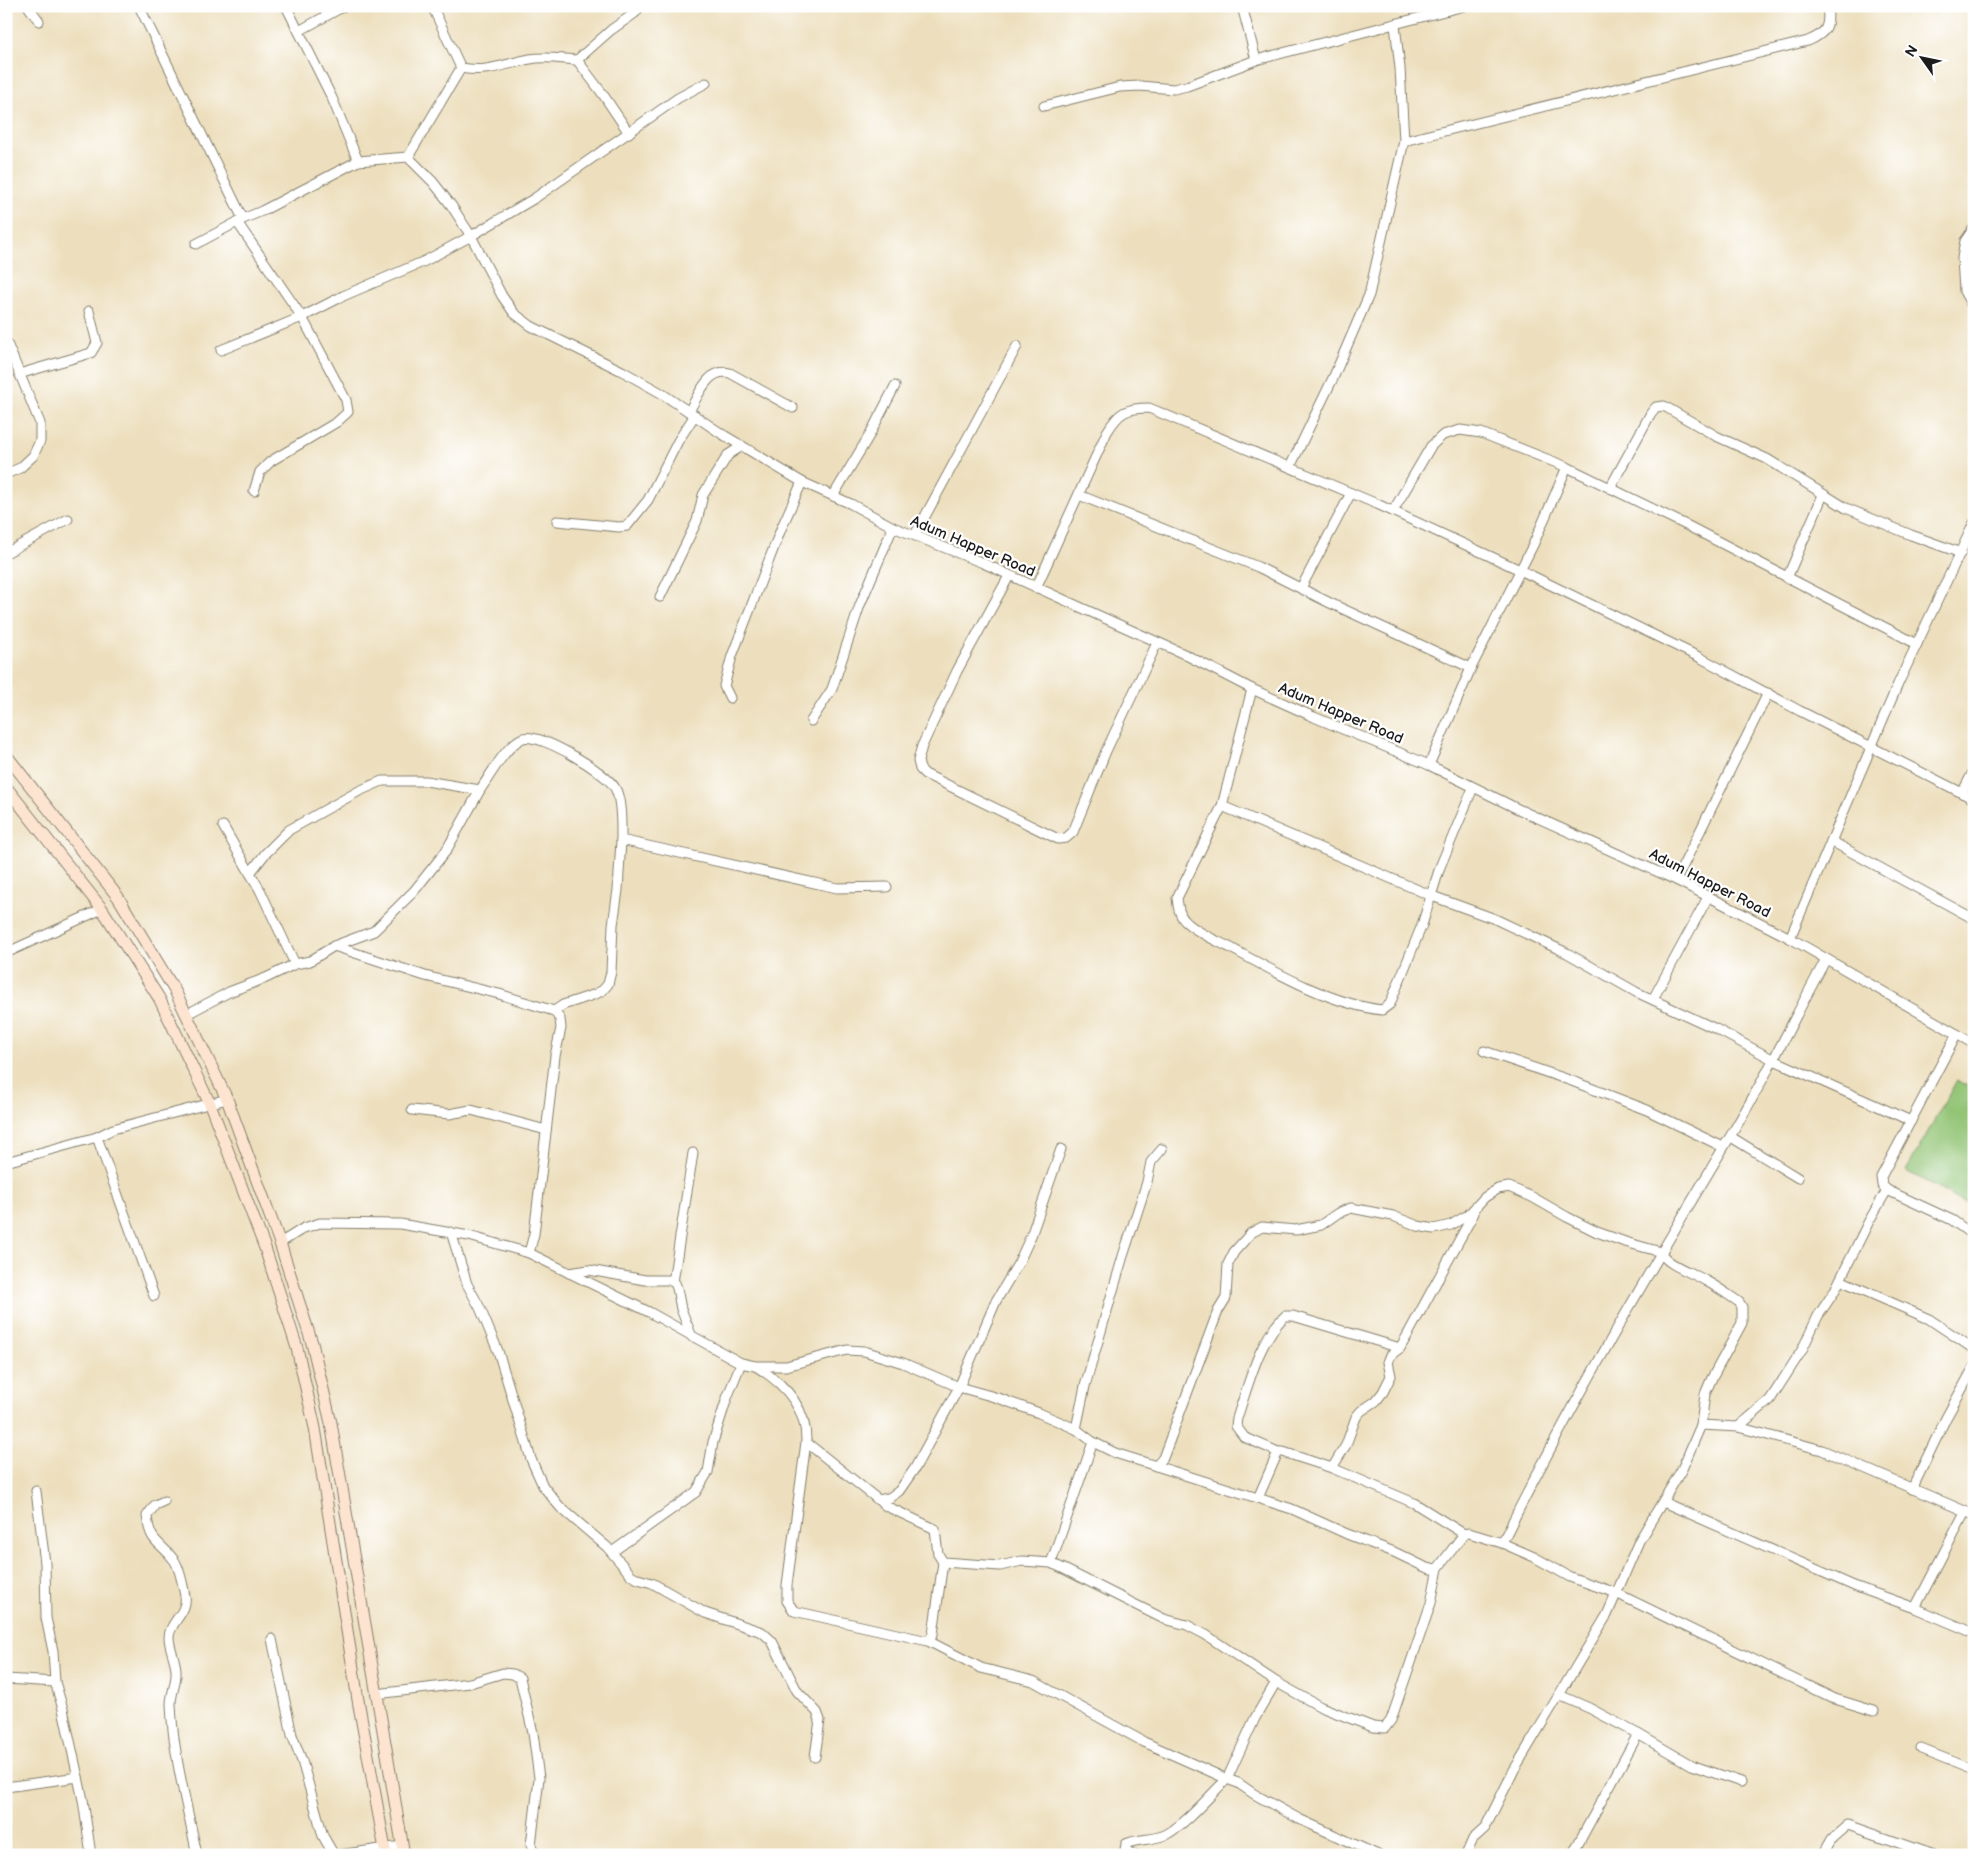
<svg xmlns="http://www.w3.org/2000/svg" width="1980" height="1861" font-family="'Balsamiq Sans',sans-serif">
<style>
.green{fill:#93c576;stroke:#587049}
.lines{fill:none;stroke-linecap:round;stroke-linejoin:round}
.street-casing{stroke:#847e6c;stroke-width:11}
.secondary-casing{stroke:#847e6c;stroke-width:13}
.street{stroke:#fff;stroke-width:9}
.secondary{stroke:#fde4d0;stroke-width:11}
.labels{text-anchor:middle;stroke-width:4.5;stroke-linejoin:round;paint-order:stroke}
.street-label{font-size:15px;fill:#1c1c1c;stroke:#fff}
</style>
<rect width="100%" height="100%" fill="#fff"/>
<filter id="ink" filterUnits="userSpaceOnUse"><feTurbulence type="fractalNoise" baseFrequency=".02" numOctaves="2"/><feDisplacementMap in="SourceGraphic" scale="10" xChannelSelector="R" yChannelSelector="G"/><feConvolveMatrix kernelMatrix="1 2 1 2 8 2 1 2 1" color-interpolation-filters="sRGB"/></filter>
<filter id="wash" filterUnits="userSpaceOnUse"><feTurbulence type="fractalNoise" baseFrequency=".0096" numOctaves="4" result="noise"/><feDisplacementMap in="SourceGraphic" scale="20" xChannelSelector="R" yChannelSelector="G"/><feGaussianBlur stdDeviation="1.12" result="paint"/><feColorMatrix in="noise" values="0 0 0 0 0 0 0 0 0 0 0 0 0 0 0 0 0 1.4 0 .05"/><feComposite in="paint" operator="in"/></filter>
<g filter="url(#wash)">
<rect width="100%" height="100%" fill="#eddfbd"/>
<polygon class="green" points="1957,1080 1974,1089 1974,1207 1906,1171"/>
</g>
<g filter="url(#ink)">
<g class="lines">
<defs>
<g id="street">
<polyline points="28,6 39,21"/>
<polyline points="139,6 243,219 262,211 358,161 408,157 433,182 451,205 471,236 502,296 514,313 531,326 622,371 661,393 722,434 802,482 851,504 893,527 983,563 1082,608 1184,654 1252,689 1314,717 1429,765 1518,809 1676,880 1790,938 1974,1044"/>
<polyline points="286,6 332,98 358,161"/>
<polyline points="1242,6 1256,60"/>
<polyline points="299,31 344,6"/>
<path d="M461,68c28,5 42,-4 69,-9 16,-3 31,0 47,1"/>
<polyline points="1044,106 1120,87 1140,86 1174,89 1187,86 1256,60 1464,6"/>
<polyline points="629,133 602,93 577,60 611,30 635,13 640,6"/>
<path d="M1404,141l404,-100c19,-8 22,-15 19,-35"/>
<polyline points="408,157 461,68 432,6"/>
<polyline points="237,222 302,317 346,400 348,412 337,422 271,461 260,472 254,491"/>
<polyline points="1974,228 1965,241 1962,258 1964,291 1974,309"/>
<polyline points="196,244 241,220"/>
<polyline points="6,341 40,423 40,441 33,456 20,468 6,474"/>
<polyline points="221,350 302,317 343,296 425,261 471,236 535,198 678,98 706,83"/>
<polyline points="19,374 91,353 97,343 89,311"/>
<path d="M689,411c10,-16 19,-44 41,-38l63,35"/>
<polyline points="1290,467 1334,376 1369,295 1404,141 1400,68 1395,25"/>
<polyline points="1610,488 1651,413 1656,407 1664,406 1716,436 1767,459 1846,508 1911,535 1961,553"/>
<polyline points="1079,495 1258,567 1330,603 1471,668"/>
<polyline points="833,496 869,436 895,386"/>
<polyline points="1393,511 1431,446 1443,435 1460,430 1481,433 1567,467 1688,526 1917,644"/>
<polyline points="557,521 619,527 627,526 648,500 678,441 695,415"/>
<polyline points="915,535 1017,346"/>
<polyline points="6,553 68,519"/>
<polyline points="1009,576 957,671 922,746 918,761 920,769 925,774 1058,839 1066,838 1073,832 1106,751 1157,643"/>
<polyline points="1787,578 1823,495"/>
<path d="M1036,588l71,-156c12,-20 19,-24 42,-24l228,96 143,66 179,87 101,54 174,88"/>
<polyline points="1301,588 1351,493"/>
<polyline points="660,597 697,521 703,495 728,455 742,446"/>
<path d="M1252,689l-30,117 -45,92c1,8 2,18 9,24 12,11 29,18 43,25 46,25 101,57 153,63l8,-6 32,-79 18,-58 33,-79"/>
<polyline points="730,698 724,686 732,656 781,529 802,482"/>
<polyline points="811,721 832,689 860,605 893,527"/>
<polyline points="1429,765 1471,668 1533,545 1567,467"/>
<polyline points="1962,793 1974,770"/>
<polyline points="1222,806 1432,896 1495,919 1567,953 1636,992 1716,1029 1774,1060 1911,1121"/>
<polyline points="223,826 250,873"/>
<polyline points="1831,841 1974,919"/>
<polyline points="1676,880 1768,693"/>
<polyline points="1790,938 1898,684 1974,523"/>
<polyline points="334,946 425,976 499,994 554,1011 560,1019 561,1028 555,1056 534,1234 529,1253"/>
<polyline points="6,953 102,909"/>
<path d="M295,964l-35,-74 -10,-17 15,-19 24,-24 70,-39 23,-10h44l54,9c10,-14 27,-46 43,-52 18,-5 83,34 92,50 7,12 6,38 6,52l216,48 50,-1"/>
<polyline points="1653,999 1708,897"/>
<polyline points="554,1011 563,1005 596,994 603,990 608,984 611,972 613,925 618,890 621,840"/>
<polyline points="187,1014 229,992 266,978 295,964 310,961 334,946 374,931 414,891 446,851 480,790"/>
<polyline points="1957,1034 1881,1177 1882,1185 1887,1190 1952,1220 1974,1236"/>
<polyline points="1484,1051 1572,1081 1647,1110 1723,1147"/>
<polyline points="412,1110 449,1114 471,1110 546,1130"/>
<polyline points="97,1137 154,1296"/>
<polyline points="1731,1137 1798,1178"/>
<polyline points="6,1162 97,1137 113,1129 227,1099"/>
<polyline points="451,1232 467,1284 480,1308 498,1351 531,1459 543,1486 560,1507 607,1547 631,1575 638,1579 652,1583 705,1613 762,1632 772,1641 797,1691 817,1712 820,1720 815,1757"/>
<polyline points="280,1243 304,1228 320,1223 400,1224 469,1236 529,1253 649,1312 741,1363 755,1366 786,1366 847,1350 864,1351 903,1363 959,1387 998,1398 1039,1413 1076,1429 1093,1442 1115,1453 1292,1509 1347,1534 1394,1552 1425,1567 1431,1569 1438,1568 1464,1534 1469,1533 1502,1543 1534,1557 1570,1577 1616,1593 1835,1699 1874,1711"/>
<polyline points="569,1273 589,1270 645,1280 669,1280 675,1283 677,1288 681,1309 692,1337"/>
<polyline points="1840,1280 1929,1319 1974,1349"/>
<polyline points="673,1282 693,1153"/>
<path d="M757,1367c28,17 50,40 49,75l80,64 49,23 3,25 5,8 57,4 22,-5 29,2 11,5 102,51 23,6 19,10 70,47 45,25 52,20 12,1 6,-8 40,-117 7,-35"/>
<polyline points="1701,1425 1738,1427 1822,1450 1974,1515"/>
<polyline points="1738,1427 1770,1400 1802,1350 1818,1316 1834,1292 1869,1221 1887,1190"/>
<polyline points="1076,1429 1085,1386 1123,1256 1147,1182 1151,1162 1162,1149"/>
<polyline points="806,1442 787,1585 787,1601 794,1611 928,1641 933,1634 943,1562"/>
<path d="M1278,1452l-34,-15 -8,-11 1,-8c12,-34 21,-77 48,-102h8l107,32"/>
<path d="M1156,1466l7,-8 55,-147 8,-13 2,-34 6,-12 17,-19 11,-6 34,3 25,-5 17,-12 13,-5 42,8 25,10 16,3 17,-4 17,-10 17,-18 13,-8 11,-2 23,10 35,20 30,15 28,10 36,10c5,13 33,21 45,29 12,6 22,14 33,21l3,5v16l-31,57 -6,14 -4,31 -19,44 -43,72 -32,74 -93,155 -29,58 -12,11 -7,16"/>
<polyline points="1332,1468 1346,1445 1356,1417 1361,1411 1376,1401 1383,1392 1391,1376 1388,1362 1391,1355 1400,1348 1407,1336 1474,1213"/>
<polyline points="1912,1489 1946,1418 1974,1367"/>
<polyline points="36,1491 45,1563 46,1618 53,1651 55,1682 63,1709 83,1800 91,1855"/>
<polyline points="1258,1498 1278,1452 1283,1452 1332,1468 1414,1503 1464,1534"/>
<polyline points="878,1500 889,1498 899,1491 915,1468 959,1387 996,1301 1019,1262 1031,1236 1061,1149"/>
<path d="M164,1501l-9,4 -8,11c3,28 12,24 27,44 6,8 9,26 11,36 3,17 -15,25 -16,41 0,11 7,23 7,34 1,11 -5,22 -5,33 2,51 16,101 26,151"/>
<polyline points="1663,1502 1854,1586 1915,1608 1974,1633"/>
<path d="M1502,1543c69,-140 149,-274 229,-408 35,-57 63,-117 95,-176"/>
<polyline points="612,1552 696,1492 708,1472 713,1442 727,1398 741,1363"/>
<polyline points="1051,1563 1093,1442"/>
<polyline points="1915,1608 1965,1512"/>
<polyline points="272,1639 292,1735 302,1761 323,1836 334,1855"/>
<path d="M928,1641l53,27 52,13 111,61 83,37c-18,17 -39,43 -60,55 -13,7 -29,4 -41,10l-1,6 10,5"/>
<polyline points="6,1679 55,1682"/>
<polyline points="1276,1682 1255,1718 1227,1779 1238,1783 1254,1794 1299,1819 1378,1855"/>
<polyline points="376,1694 470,1683 503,1673 513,1674 520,1678 533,1733 539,1778 531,1845 535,1855"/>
<polyline points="1559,1695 1589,1708 1638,1734 1572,1855"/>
<polyline points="1638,1734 1691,1765 1741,1782"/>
<polyline points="1921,1749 1974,1770"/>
<polyline points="6,1787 78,1777"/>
<polyline points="338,1855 402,1846"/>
<polyline points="1823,1855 1832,1839 1848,1825 1933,1855"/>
</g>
<g id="secondary">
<polyline points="6,755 118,897 175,991 227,1099 280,1243 312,1343 331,1423 404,1855"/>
<polyline points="6,787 102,909 159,998 210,1104 265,1248 297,1348 315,1428 358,1700 386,1855"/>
</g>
</defs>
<use href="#street" class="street-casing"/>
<use href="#secondary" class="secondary-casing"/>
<use href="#street" class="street"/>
<use href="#secondary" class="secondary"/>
</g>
</g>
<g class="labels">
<g class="street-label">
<text transform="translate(973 546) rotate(23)" y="5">Adum Happer Road</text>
<text transform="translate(1341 713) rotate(23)" y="5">Adum Happer Road</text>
<text transform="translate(1710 883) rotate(27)" y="5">Adum Happer Road</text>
</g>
</g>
<rect width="1980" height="1861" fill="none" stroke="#fff" stroke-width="25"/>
<g transform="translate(1922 58) rotate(303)" stroke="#ffffff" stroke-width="4" paint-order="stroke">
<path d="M0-4L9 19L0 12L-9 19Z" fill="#1c1c1c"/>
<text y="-8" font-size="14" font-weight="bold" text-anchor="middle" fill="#1c1c1c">N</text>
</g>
</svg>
